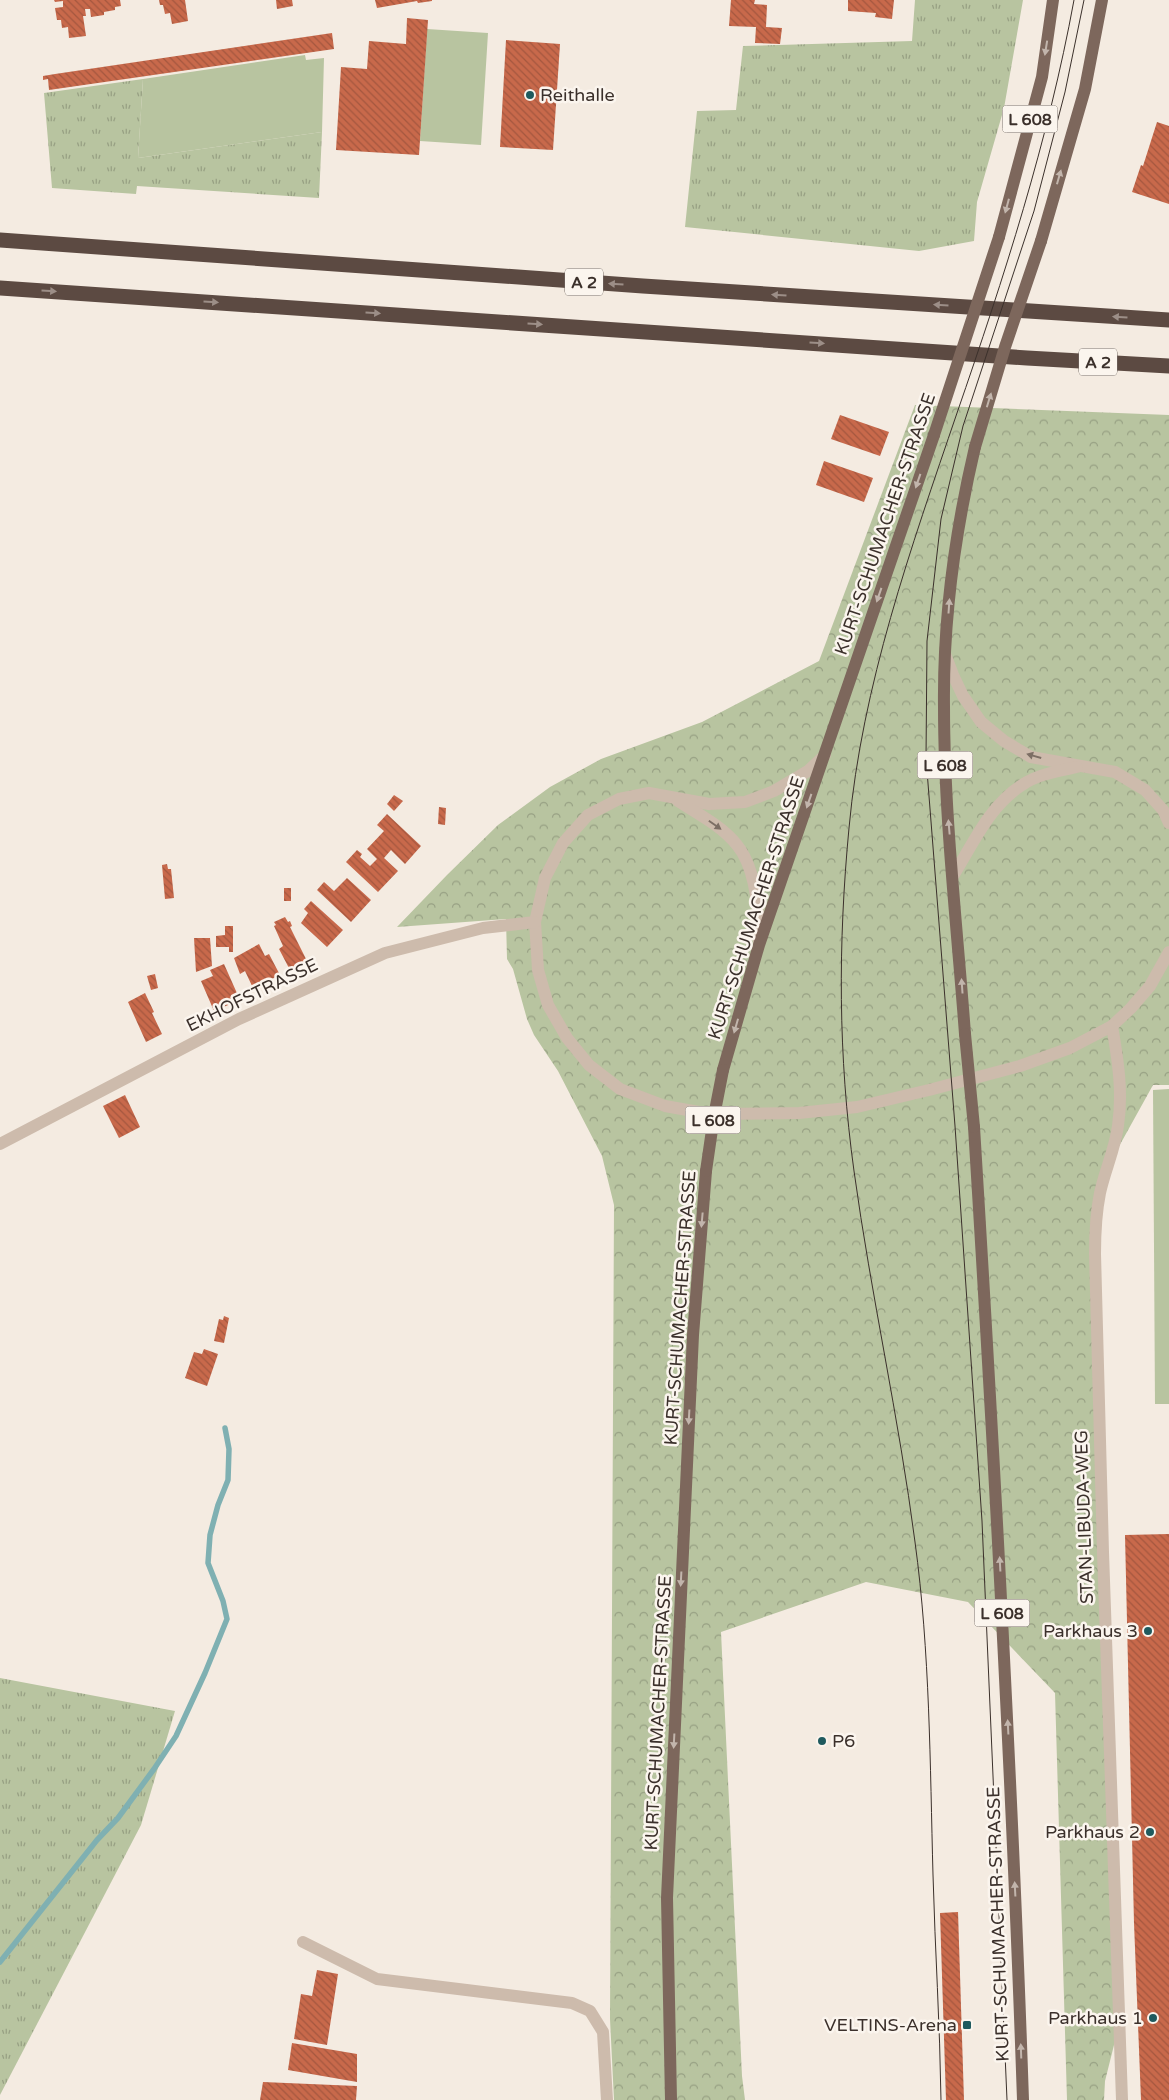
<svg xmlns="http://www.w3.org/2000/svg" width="1169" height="2100" font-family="'Varela Round',sans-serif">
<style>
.grass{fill:url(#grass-tufts)}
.forest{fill:url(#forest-crowns)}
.green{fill:#b8c4a0}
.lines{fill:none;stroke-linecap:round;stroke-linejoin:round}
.stream{stroke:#7fb0b2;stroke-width:5.5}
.building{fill:url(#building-back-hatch)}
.minor{stroke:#cdbbac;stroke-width:12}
.primary{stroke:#7d675c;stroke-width:12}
.motorway{stroke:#5c4a42;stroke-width:15}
.tram{stroke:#3b302b;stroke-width:1}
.primary-bridge{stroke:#7d675c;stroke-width:12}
.oneway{fill:#c2b5ac}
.oneway2{fill:#9c8e87}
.oneway3{fill:#7d6f65}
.poi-dot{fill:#1f5a5e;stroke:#fbf5ee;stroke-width:2}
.labels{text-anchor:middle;stroke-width:5;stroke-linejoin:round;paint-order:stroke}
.shield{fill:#fbf5ee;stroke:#756b66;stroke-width:1}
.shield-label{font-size:16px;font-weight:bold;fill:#3b302b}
.poi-label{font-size:18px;fill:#3b302b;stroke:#fbf5ee;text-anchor:end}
.street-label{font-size:18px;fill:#3b302b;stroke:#fbf5ee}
</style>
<defs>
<pattern id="grass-tufts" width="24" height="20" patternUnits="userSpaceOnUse" patternTransform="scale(1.25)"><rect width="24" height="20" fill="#b8c4a0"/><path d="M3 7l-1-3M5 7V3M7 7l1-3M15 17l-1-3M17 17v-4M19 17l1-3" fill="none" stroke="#97a083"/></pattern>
<pattern id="forest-crowns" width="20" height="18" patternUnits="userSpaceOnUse" patternTransform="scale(1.25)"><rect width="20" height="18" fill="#b8c4a0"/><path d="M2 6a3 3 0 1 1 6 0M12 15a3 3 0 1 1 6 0" fill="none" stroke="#97a083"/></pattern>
<pattern id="building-back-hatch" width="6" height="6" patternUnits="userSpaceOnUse" patternTransform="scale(1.25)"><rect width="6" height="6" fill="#c8694b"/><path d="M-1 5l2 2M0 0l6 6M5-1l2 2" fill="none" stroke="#a4573f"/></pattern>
</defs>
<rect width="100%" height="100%" fill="#f4ebe1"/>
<g class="grass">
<polygon points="915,0 1023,0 1004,108 977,202 974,241 919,251 685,227 697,111 736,110 743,46 912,41"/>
<polygon points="143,79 138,158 322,132 319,198 137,186 136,194 52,188 44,93"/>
<polygon points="0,1678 175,1711 141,1825 0,2095"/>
</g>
<polygon class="forest" points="915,405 1169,415 1169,1085 1153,1085 1112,1159 1094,1220 1116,2037 1105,2081 1104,2100 1067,2100 1055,1693 968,1602 866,1582 721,1632 742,2076 745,2100 614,2100 610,2019 614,1205 602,1156 558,1071 534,1035 527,1019 513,969 507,959 506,919 397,927 447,875 498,825 550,787 601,759 702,722 819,661"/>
<g class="green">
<polygon points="427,29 488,33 481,145 420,141"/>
<polygon points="305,55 306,60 324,58 322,132 138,158 143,79"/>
<polygon points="1169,1089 1169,1404 1155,1404 1153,1090"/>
</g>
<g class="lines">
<polyline class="stream" points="0,1962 97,1840 118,1818 154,1769 176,1736 205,1673 227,1619 223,1601 208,1563 210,1535 218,1505 228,1480 229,1449 225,1428"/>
</g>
<g class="building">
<polygon points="54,0 120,0 121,6 115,7 115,10 104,12 104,15 91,17 90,9 85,9 86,16 83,16 86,36 69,38 68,27 62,28 61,20 57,20 55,8 63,7 63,1 55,2"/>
<polygon points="159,0 185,0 188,21 172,24 170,13 165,14 163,5 160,5"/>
<polygon points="276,0 292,0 293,6 277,9"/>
<polygon points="375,0 432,0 432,1 418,3 417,1 377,8"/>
<polygon points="731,0 755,0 754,4 767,5 766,27 782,28 780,44 755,43 756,27 729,26"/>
<polygon points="848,0 894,0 892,19 875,17 876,13 848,11"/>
<polygon points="407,18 428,20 419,155 336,150 341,67 367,69 369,41 406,44"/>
<polygon points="332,33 334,49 49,90 48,79 43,80 43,76 55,74"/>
<polygon points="506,40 560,44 553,150 500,147"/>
<polygon points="1157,122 1169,126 1169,204 1132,192 1141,165 1143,166"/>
<polygon points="840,415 889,432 880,456 831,439"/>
<polygon points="824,461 873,478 864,502 816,485"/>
<polygon points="394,795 403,801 394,811 387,804"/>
<polygon points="439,807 446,808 445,825 438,824"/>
<polygon points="387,814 421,846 405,864 391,850 384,858 398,871 378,892 346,862 357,850 362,854 360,857 370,866 377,859 367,849 384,831 377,825"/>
<polygon points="167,864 168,869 171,869 174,898 165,899 162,865"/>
<polygon points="347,878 371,900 351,922 317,890 324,882 334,891"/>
<rect x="284" y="888" width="7" height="13"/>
<polygon points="311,901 343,930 327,947 301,923 308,913 304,909"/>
<polygon points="285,917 288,922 290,921 292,926 290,927 307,961 290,970 279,949 283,946 274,926 276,925 274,922"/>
<polygon points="225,926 233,926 233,952 229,952 229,947 216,947 216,936 225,935"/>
<polygon points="194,938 210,938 212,966 196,972"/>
<polygon points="259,944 265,956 269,954 280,975 253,988 245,971 240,974 234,958"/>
<polygon points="224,964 240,1000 214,1011 201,981 213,976 210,970"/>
<polygon points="155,974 158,988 151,990 147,976"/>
<polygon points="145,993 154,1012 152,1013 162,1034 146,1042 128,1002"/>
<polygon points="125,1095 140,1127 119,1138 103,1106"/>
<polygon points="224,1316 229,1318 224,1343 214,1341 219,1319 223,1320"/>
<polygon points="204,1349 218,1354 207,1386 185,1378 194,1352 202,1354"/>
<polygon points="1169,1534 1169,2100 1141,2100 1134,1923 1125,1535"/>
<polygon points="958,1912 964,2100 946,2100 940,1913"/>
<polygon points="317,1970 338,1974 327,2045 294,2039 301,1994 312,1996"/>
<polygon points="292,2043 357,2054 357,2082 288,2070"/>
<polygon points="263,2082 357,2086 356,2100 260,2100"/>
</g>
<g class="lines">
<g class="minor">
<polyline points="945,654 953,675 963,696 981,722 1004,741 1031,757 1115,772 1145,790 1163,810 1169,823"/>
<polyline points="825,755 808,771 774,791 745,802 709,804 649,793 619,799 588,815 563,843 545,878 535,922 538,970 548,1005 567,1038 589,1065 620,1089 665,1106 710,1114 799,1113 857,1107 929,1090 1020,1066 1070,1048 1112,1026 1131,1008 1150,986 1169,952"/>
<path d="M678,801c20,13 44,25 59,44 19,23 22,68 22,97"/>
<path d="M953,876c20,-32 36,-70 69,-91 16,-11 37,-14 55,-18"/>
<path d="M1112,1026c6,34 11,66 6,100 -3,23 -13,44 -18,67 -4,20 -5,40 -5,61l8,298 19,548"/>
<polyline points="0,1144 239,1019 385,953 483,928 535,922"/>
<polyline points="303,1942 377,1979 572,2003 590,2011 603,2032 607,2100"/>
</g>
<g class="primary">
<polyline points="999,237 1042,77 1053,0"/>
<polyline points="1041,241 1085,89 1102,0"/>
<path d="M965,1034c-8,-109 -21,-219 -21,-328 -1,-88 11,-174 31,-259"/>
<polyline points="723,1070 759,945 934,435"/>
<path d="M974,1127c20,324 38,648 49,973"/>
<polyline points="671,2100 667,1898 693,1335 706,1171"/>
</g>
<g class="motorway">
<polyline points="0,240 643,286 1169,320"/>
<polyline points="0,288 1027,358 1169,366"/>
</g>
<g class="tram">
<path d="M941,2100c-1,-75 -6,-150 -8,-225 -3,-111 -3,-223 -18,-333 -16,-124 -44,-247 -61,-371 -16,-116 -16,-227 -5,-343 13,-143 62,-280 108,-415 47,-136 91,-271 117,-413"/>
<polyline points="1007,2100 982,1521 955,1126 926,758 927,641 941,519 963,426 1034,211 1065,92 1084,0"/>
</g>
<g class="primary-bridge">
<polyline points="934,435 999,237"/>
<polyline points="975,447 1005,347 1041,241"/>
<polyline points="965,1034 974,1127"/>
<polyline points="706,1171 714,1116 723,1070"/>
</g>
</g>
<defs><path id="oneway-solid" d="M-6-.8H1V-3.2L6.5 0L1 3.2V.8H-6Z" transform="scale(1.25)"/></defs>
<g class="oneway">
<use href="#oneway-solid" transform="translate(1046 48) rotate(99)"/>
<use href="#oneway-solid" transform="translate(1059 177) rotate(-74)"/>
<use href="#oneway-solid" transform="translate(1007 206) rotate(105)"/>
<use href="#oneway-solid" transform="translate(989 400) rotate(-73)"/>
<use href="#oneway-solid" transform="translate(918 481) rotate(109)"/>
<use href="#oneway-solid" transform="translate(879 595) rotate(109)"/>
<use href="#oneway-solid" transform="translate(949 606) rotate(-86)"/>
<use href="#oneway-solid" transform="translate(809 801) rotate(109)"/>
<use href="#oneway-solid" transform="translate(949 827) rotate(-95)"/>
<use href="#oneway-solid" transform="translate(962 986) rotate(-94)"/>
<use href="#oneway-solid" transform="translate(736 1026) rotate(106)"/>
<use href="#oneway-solid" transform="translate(702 1220) rotate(95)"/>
<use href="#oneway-solid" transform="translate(689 1417) rotate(93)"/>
<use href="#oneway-solid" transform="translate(1000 1564) rotate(-93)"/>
<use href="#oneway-solid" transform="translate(681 1579) rotate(93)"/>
<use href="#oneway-solid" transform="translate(1008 1727) rotate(-93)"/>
<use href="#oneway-solid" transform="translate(674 1741) rotate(93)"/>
<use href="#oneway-solid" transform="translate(1015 1889) rotate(-93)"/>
<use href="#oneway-solid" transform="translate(1021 2051) rotate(-92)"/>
</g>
<g class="oneway2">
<use href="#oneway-solid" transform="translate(616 284) rotate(-176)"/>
<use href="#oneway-solid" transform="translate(49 291) rotate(4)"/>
<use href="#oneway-solid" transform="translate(779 295) rotate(-176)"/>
<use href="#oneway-solid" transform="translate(211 302) rotate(4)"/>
<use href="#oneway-solid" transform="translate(941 305) rotate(-176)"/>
<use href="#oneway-solid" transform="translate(373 313) rotate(4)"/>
<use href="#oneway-solid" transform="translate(1120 317) rotate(-176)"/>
<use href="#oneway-solid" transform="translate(535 324) rotate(4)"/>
<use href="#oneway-solid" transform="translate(817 343) rotate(4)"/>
</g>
<g class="oneway3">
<use href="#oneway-solid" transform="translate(1034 756) rotate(-164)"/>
<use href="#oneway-solid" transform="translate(715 825) rotate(35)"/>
</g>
<g class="poi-dot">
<circle cx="530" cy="95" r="5"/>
<circle cx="1148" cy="1631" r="5"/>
<circle cx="822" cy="1741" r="5"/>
<circle cx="1150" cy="1832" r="5"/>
<circle cx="1153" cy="2018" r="5"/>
<rect x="962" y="2020" width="10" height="10" rx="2.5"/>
</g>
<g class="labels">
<g class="shield">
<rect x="1002.5" y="105.5" width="55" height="27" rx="4"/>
<rect x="565" y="268.5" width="38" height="27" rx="4"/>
<rect x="1079" y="348.5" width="38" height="27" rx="4"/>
<rect x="917.5" y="751.5" width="55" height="27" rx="4"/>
<rect x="685.5" y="1106.5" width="55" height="27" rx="4"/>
<rect x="974.5" y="1599.5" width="55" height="27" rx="4"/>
</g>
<g class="shield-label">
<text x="1030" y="125">L 608</text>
<text x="584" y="288">A 2</text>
<text x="1098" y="368">A 2</text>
<text x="945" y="771">L 608</text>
<text x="713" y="1126">L 608</text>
<text x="1002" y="1619">L 608</text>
</g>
<g class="poi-label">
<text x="540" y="101" text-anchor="start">Reithalle</text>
<text x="1138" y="1637">Parkhaus 3</text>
<text x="832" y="1747" text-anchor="start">P6</text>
<text x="1140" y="1838">Parkhaus 2</text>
<text x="1143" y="2024">Parkhaus 1</text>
<text x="957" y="2031">VELTINS-Arena</text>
</g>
<g class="street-label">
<text transform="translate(885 524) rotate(-71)" y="6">KURT-SCHUMACHER-STRASSE</text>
<text transform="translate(756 908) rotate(-72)" y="6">KURT-SCHUMACHER-STRASSE</text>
<text transform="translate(252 995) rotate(-26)" y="6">EKHOFSTRASSE</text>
<text transform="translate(680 1308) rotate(-86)" y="6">KURT-SCHUMACHER-STRASSE</text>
<text transform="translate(1084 1517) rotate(-92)" y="6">STAN-LIBUDA-WEG</text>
<text transform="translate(658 1713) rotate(-87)" y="6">KURT-SCHUMACHER-STRASSE</text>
<text transform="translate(998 1924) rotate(-92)" y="6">KURT-SCHUMACHER-STRASSE</text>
</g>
</g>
</svg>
